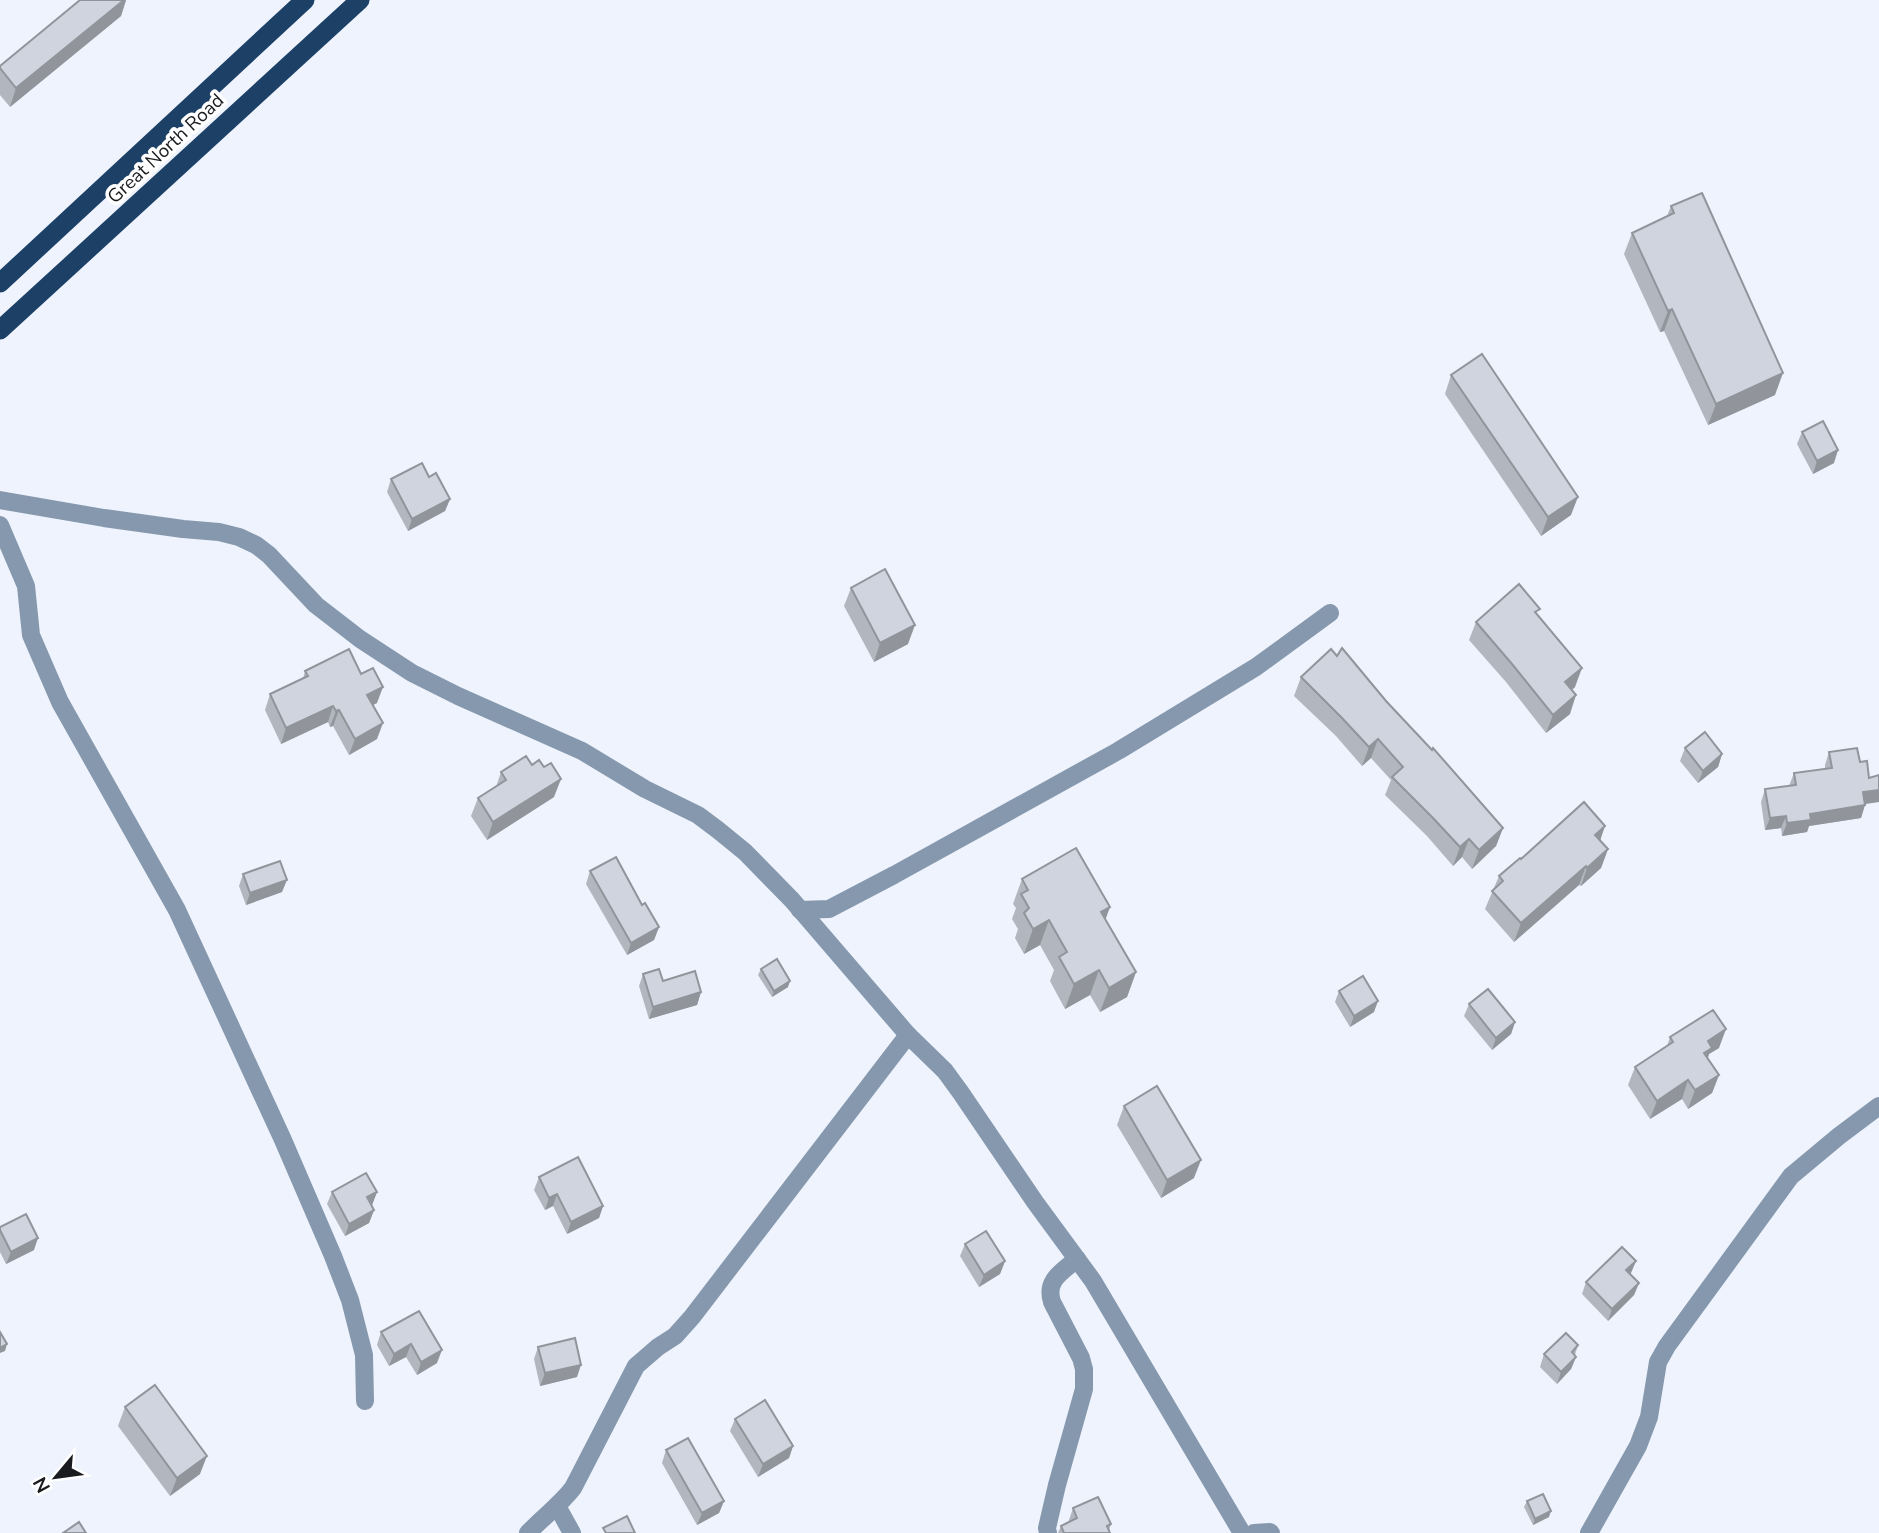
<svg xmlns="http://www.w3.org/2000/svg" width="1879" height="1533" font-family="'Nunito Sans',sans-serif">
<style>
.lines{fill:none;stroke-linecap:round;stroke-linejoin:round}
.minor{stroke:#8698ad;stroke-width:18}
.trunk{stroke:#1c4066;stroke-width:19}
.wall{fill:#b2b6bf}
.shaded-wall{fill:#91949b}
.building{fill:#cfd4de;stroke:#91949b;stroke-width:2}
.labels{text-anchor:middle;stroke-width:7;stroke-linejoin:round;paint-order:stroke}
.street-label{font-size:19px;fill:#191b1e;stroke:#fff}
</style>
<rect width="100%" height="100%" fill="#eef3fd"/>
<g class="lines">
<g class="minor">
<polyline points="0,500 104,518 183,529 219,532 239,537 256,545 269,555 316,605 360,639 412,673 458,696 582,751 645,789 698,815 718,830 745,852 792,900 908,1035 945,1071 961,1093 1035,1202 1093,1281 1242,1533"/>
<polyline points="0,525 26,586 31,635 60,702 177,910 283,1140 333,1256 350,1300 364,1355 365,1401"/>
<polyline points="800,910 829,909 894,875 1118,751 1256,667 1330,613"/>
<polyline points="557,1506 572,1533"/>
<path d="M528,1533c15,-16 32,-28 45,-45l63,-122 22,-19 17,-11 17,-19 216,-282"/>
<path d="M1048,1533l-1,-5 10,-43 27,-96v-20l-3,-11 -29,-56c-7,-22 10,-30 25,-43"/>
<polyline points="1254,1533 1270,1532 1271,1533"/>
<polyline points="1589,1533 1638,1446 1649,1417 1658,1362 1667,1346 1791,1176 1839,1136 1879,1106"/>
</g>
<g class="trunk">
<polyline points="0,283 305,0"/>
<polyline points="0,330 360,0"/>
</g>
</g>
<g class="wall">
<polygon points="80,0 126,0 121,16 10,107 0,95 0,66"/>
<polygon points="1671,206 1775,395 1708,425 1664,331 1660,332 1624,254 1632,233 1667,216"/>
<polygon points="1451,375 1571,515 1541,536 1445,394"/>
<polygon points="1802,432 1834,463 1813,474 1797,444"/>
<polygon points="429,477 450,499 445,511 408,531 387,492 391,479"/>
<polygon points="851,588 908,644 874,662 844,606"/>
<polygon points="1537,615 1575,687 1572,690 1570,714 1546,733 1506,682 1469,640 1476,622"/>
<polygon points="305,671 377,703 373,705 377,739 349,755 333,726 330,727 328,722 281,744 265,710 270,694 303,679"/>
<polygon points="1301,677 1386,701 1503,828 1496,846 1472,869 1462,857 1453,866 1427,836 1385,795 1391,780 1371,758 1362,766 1336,736 1294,696"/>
<polygon points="1685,748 1722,754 1718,767 1698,783 1680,761"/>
<polygon points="1829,752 1865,804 1861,818 1809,826 1807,832 1782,836 1781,828 1765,830 1761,802 1765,789 1789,786 1794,773 1825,769 1825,765"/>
<polygon points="532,765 554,797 487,840 471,816 478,798 496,787 501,772"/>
<polygon points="1600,840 1608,849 1601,868 1581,886 1579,885 1514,942 1485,909 1499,876 1521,859"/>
<polygon points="590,871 642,905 659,927 654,940 627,955 586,884"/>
<polygon points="243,874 282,892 246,905 239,886"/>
<polygon points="1022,879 1106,920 1136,972 1127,997 1100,1012 1090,995 1065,1009 1050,981 1054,970 1040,945 1024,954 1015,938 1018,929 1012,919 1016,908 1013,904"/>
<polygon points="761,969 788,987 772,997 758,975"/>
<polygon points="643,974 701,992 697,1005 649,1019 639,986"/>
<polygon points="1339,991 1374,1012 1350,1027 1335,1002"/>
<polygon points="1469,1004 1515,1022 1511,1034 1492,1050 1464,1016"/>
<polygon points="1670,1037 1719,1048 1709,1054 1708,1058 1719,1075 1712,1093 1688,1109 1682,1099 1650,1119 1628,1085 1635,1067 1667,1046"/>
<polygon points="1124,1106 1194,1178 1161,1198 1117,1125"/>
<polygon points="539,1177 603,1206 599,1218 567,1234 553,1206 545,1210 534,1190"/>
<polygon points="332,1192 377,1192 372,1205 371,1205 374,1210 369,1223 345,1236 327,1204"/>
<polygon points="0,1227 34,1250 6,1264 0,1252"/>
<polygon points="965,1244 1005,1261 1000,1274 979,1287 960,1256"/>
<polygon points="1636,1261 1630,1274 1639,1283 1634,1295 1608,1321 1582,1294 1586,1282"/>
<polygon points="419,1311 437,1363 417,1375 406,1357 389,1366 377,1345 381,1332"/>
<polygon points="1578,1345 1575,1355 1576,1357 1571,1369 1557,1384 1540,1367 1544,1354"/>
<polygon points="538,1347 577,1377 540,1386 534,1359"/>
<polygon points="125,1407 200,1474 170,1496 118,1426"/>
<polygon points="735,1419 793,1446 789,1458 758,1477 730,1431"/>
<polygon points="666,1450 724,1501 719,1513 697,1525 662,1463"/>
<polygon points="1527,1501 1549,1517 1533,1525 1524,1507"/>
<polygon points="1073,1508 1111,1524 1109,1530 1110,1533 1058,1533 1061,1526 1068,1523"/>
</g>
<g class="shaded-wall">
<polygon points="124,0 126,0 121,16 10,107 16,88"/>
<polygon points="1672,309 1664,331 1660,332 1668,311"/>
<polygon points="1783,373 1775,395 1708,425 1716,404"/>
<polygon points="1838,450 1834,463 1813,474 1817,461"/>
<polygon points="1578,497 1571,515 1541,536 1548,517"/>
<polygon points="450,499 445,511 408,531 412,519"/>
<polygon points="915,625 908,644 874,662 880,643"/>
<polygon points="1582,668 1575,687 1559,700 1565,682"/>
<polygon points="383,687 377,703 361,711 367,695"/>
<polygon points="1576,695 1570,714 1546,733 1553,715"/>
<polygon points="333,706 328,722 281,744 286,728"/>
<polygon points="339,710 333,726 330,727 336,711"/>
<polygon points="383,723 377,739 349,755 355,739"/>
<polygon points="1378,739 1371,758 1362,766 1369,747"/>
<polygon points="1722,754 1718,767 1698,783 1703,771"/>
<polygon points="561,779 554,797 487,840 493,822"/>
<polygon points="1879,790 1879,802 1859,805 1863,792"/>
<polygon points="1865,805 1861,818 1809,826 1807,832 1782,836 1787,823 1810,814"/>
<polygon points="1786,816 1781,828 1765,830 1770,818"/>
<polygon points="1605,826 1599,844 1595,835"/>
<polygon points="1503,828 1496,846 1472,869 1479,850"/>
<polygon points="1469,839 1462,857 1453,866 1460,847"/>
<polygon points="1608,849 1601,868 1581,886 1587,868"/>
<polygon points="1586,866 1579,885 1514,942 1521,923"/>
<polygon points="287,880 282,892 246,905 250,893"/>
<polygon points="1110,907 1101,932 1101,912"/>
<polygon points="1049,920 1040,945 1024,954 1033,929"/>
<polygon points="659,927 654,940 627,955 631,943"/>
<polygon points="1099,970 1090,995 1065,1009 1074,984"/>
<polygon points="1136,972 1127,997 1100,1012 1109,988"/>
<polygon points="790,981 788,987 772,997 774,991"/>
<polygon points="701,992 697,1005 649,1019 653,1007"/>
<polygon points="1378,1001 1374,1012 1350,1027 1354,1016"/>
<polygon points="1515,1022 1511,1034 1492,1050 1496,1038"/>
<polygon points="1726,1029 1719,1048 1709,1054 1705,1066 1697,1071 1708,1041"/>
<polygon points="1719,1075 1712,1093 1688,1109 1695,1090"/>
<polygon points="1688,1080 1682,1099 1650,1119 1657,1101"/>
<polygon points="1201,1160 1194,1178 1161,1198 1167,1180"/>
<polygon points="377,1192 372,1205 362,1210 367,1197"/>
<polygon points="557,1194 553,1206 545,1210 549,1198"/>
<polygon points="603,1206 599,1218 567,1234 571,1222"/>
<polygon points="374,1210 369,1223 345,1236 349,1224"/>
<polygon points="38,1238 34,1250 6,1264 11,1252"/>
<polygon points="1005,1261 1000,1274 979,1287 984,1275"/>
<polygon points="1636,1261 1631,1273 1622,1283 1626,1270"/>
<polygon points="1639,1283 1634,1295 1608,1321 1612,1309"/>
<polygon points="7,1344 5,1351 0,1353 0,1348"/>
<polygon points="411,1344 406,1357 389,1366 394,1354"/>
<polygon points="442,1350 437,1363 417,1375 421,1362"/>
<polygon points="1576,1357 1571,1369 1557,1384 1561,1372"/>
<polygon points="581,1365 577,1377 540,1386 545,1373"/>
<polygon points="793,1446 789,1458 758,1477 763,1464"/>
<polygon points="207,1456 200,1474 170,1496 177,1478"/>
<polygon points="724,1501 719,1513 697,1525 702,1513"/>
<polygon points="1551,1511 1549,1517 1533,1525 1535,1519"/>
</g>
<g class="building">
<polygon points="80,0 124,0 16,88 0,68 0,66"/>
<polygon points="1702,193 1783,373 1716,404 1672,309 1668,311 1632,233 1674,213 1671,206"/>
<polygon points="1482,354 1578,497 1548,517 1451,375"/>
<polygon points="1823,421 1838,450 1817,461 1802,432"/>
<polygon points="422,463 429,477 436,473 450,499 412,519 391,479"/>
<polygon points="885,569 915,625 880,643 851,588"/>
<polygon points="1519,584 1540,609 1535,612 1582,668 1565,682 1576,695 1553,715 1512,664 1476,622"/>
<polygon points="1342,648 1386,701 1432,750 1433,748 1503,828 1479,850 1469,839 1460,847 1433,818 1392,777 1403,767 1378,739 1369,747 1342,718 1301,677 1331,649 1337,656"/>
<polygon points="349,649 361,674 373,668 383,687 367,695 383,723 355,739 339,710 336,711 333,706 286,728 270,694 308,676 305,671"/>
<polygon points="1705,732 1722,754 1703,771 1685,748"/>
<polygon points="1857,748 1860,762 1867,761 1869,778 1879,775 1879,790 1863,792 1865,805 1810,814 1811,820 1787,823 1786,816 1770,818 1765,789 1796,785 1794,773 1832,768 1829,752"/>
<polygon points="526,756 532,765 539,760 544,767 551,763 561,779 493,822 478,798 506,780 501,772"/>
<polygon points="1584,802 1605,826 1595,835 1608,849 1587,868 1586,866 1521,923 1492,891 1503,881 1499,876 1520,858 1521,859"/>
<polygon points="1076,848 1110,907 1101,912 1136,972 1109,988 1099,970 1074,984 1059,957 1067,952 1049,920 1033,929 1024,913 1029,908 1021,894 1028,890 1022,879"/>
<polygon points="616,857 642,905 645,903 659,927 631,943 590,871"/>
<polygon points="280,861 287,880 250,893 243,874"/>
<polygon points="777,959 790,981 774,991 761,969"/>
<polygon points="659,969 663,981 695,971 701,992 653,1007 643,974"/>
<polygon points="1363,976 1378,1001 1354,1016 1339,991"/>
<polygon points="1488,989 1515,1022 1496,1038 1469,1004"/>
<polygon points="1713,1010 1726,1029 1708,1041 1712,1048 1704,1053 1719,1075 1695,1090 1688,1080 1657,1101 1635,1067 1673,1042 1670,1037"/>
<polygon points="1157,1086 1201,1160 1167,1180 1124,1106"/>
<polygon points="578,1157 603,1206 571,1222 557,1194 549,1198 539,1177"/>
<polygon points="366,1173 377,1192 367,1197 374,1210 349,1224 332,1192"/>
<polygon points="26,1214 38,1238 11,1252 0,1230 0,1227"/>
<polygon points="986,1231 1005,1261 984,1275 965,1244"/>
<polygon points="1622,1247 1636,1261 1626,1270 1639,1283 1612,1309 1586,1282"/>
<polygon points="419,1311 442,1350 421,1362 411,1344 394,1354 381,1332"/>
<polygon points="0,1332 7,1344 0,1348"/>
<polygon points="1566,1333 1578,1345 1572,1352 1576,1357 1561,1372 1544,1354"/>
<polygon points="575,1338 581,1365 545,1373 538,1347"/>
<polygon points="155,1385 207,1456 177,1478 125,1407"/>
<polygon points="765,1400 793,1446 763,1464 735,1419"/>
<polygon points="688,1438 724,1501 702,1513 666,1450"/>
<polygon points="1543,1494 1551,1511 1535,1519 1527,1501"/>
<polygon points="1098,1497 1111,1524 1107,1526 1110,1533 1064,1533 1061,1526 1077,1518 1073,1508"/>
<polygon points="627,1516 635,1533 606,1533 603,1528"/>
<polygon points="79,1522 86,1533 63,1533"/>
</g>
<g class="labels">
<g class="street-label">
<text transform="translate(165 148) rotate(-43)" y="7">Great North Road</text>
</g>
</g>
<g transform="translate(56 1477) rotate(241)" stroke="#ffffff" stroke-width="5" paint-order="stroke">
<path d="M0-5L12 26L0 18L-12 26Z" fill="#191b1e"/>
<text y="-10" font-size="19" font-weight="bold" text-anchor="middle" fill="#191b1e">N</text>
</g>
</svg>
